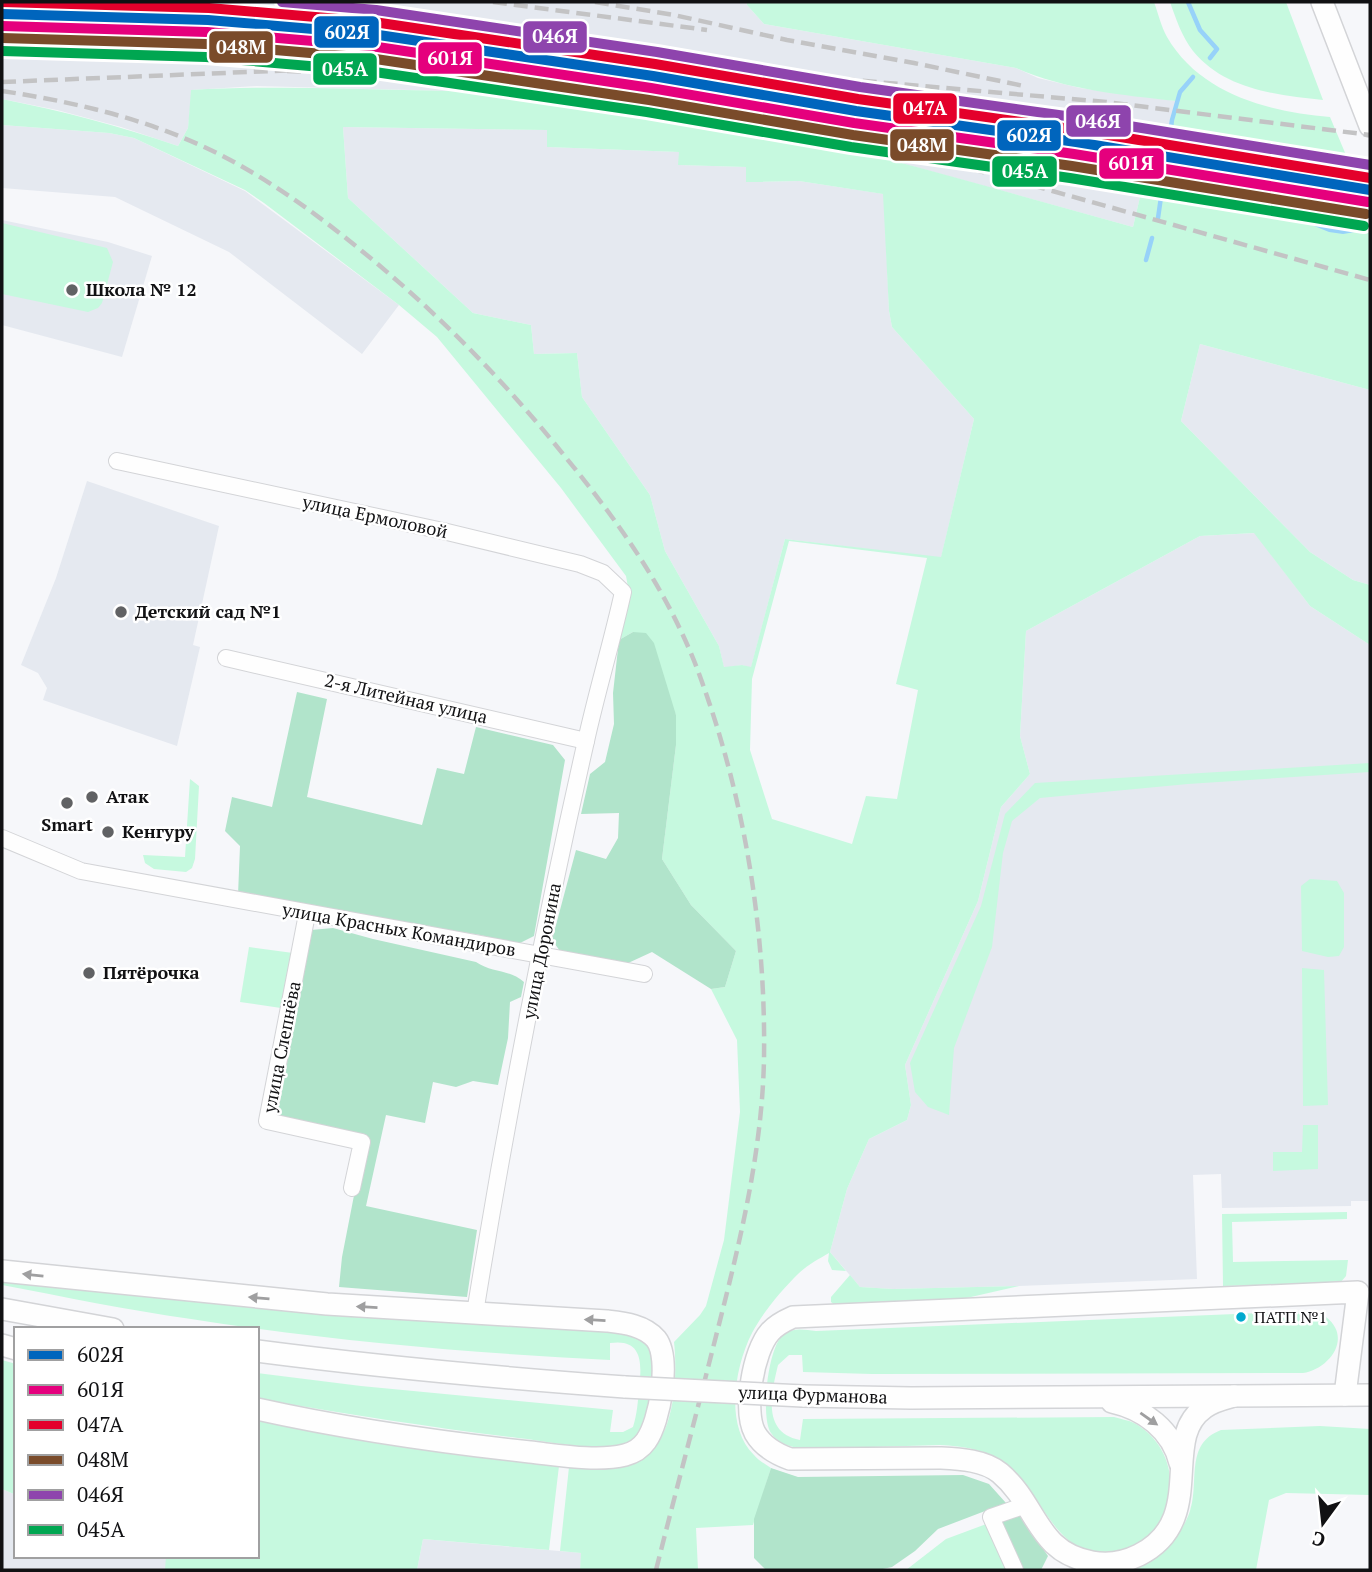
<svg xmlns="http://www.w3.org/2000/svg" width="1372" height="1572" font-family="'PT Serif',serif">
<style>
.built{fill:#e5e9f0}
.green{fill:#c6f9df;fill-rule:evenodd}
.forest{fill:#b1e4cb}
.water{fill:#97d2f9}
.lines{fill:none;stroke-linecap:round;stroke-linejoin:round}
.stream{stroke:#97d2f9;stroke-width:4.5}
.street-casing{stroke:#d3d4d7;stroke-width:18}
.secondary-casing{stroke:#d3d4d7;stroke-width:24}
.street{stroke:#fefefe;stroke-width:16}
.secondary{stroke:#fefefe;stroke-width:21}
.rail{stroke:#c3c3c4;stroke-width:4.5;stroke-dasharray:14 7;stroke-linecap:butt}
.secondary-bridge-casing{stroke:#d3d4d7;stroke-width:24;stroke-linecap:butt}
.secondary-bridge{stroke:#fefefe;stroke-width:21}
.rail-1-casing{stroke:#fff;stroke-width:16}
.rail-2-casing{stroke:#fff;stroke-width:16}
.rail-3-casing{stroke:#fff;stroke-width:16}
.rail-4-casing{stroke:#fff;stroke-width:16}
.rail-5-casing{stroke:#fff;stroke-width:16}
.rail-6-casing{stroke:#fff;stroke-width:16}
.rail-1{stroke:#0065bd;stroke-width:10}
.rail-2{stroke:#e5007d;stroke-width:10}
.rail-3{stroke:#e4002b;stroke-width:10}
.rail-4{stroke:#7a4b2a;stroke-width:10}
.rail-5{stroke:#8e44ad;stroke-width:10}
.rail-6{stroke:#00a651;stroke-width:10}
.oneway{fill:#9f9fa0}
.poi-dot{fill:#616264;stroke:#fff;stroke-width:2.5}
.bus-dot{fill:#00a9ce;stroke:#fff;stroke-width:2.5}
.labels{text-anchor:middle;stroke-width:5;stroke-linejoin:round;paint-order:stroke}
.bus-label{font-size:16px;fill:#111113;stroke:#fff;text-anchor:start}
.poi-label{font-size:18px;font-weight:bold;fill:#111113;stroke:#fff;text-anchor:start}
.street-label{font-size:18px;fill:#111113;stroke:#fff}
.line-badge{stroke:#fff;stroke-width:2.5}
.badge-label{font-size:19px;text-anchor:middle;font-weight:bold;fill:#fff}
</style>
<rect width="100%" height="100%" fill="#f6f7fa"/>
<g class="built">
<polygon points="2,2 747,2 747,5 764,24 1016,68 1038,78 1080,88 1176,101 1162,184 1143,184 1133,227 890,160 746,124 663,109 574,98 488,92 256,86 192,90 188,128 178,146 121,127 57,110 2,99"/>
<polygon points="2,125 109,133 134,138 245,191 399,305 362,354 229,252 115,197 2,188"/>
<polygon points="343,127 548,130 548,147 679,152 679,165 746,167 746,182 799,181 884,194 889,311 892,327 974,419 941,558 785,539 751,668 742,665 724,668 719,646 665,551 650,495 582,397 577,353 534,354 531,325 473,313 348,198"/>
<polygon points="2,220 108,242 152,256 122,357 2,325"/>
<polygon points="1200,344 1370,390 1370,585 1353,580 1310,552 1181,421"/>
<polygon points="87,481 219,526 193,645 200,647 177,746 43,700 47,688 38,673 21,665 56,578"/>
<polygon points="1255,533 1310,606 1370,645 1370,1201 1351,1201 1351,1206 1222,1208 1221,1174 1193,1175 1197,1279 1019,1286 893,1289 860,1287 830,1252 847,1189 869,1139 907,1120 911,1105 905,1065 978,901 1001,807 1030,774 1020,736 1026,631 1200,536"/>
<polygon points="2,1489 16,1495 16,1556 168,1556 201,1570 2,1570"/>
<polygon points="423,1539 582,1553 580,1570 417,1570"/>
</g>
<g class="green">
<path d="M747,2h407c4,11 7,24 13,35 33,57 102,75 163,80l37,88 3,1v184l-170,-46 -19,77 129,131 43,28 17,5v60l-60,-39 -56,-73 -54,3 -174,95 -6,105 10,38 -29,33 -23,94 -73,164 6,40 -4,15 -38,19 -22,50 -17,63 16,19 -14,-1 -4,-9 1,-8c-10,6 -22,12 -31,21 -16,16 -35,38 -46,59 -17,33 -28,93 2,122 4,5 11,9 17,13l-18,57 -57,3 2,42h-118l1,-17 -21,-2 9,-84c21,0 46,3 65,-4 41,-15 44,-85 40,-121l26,-27 6,-9 18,-66 16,-128 -3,-72 -26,-51 14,-2 11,-36 -45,-46 -29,-46 14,-114v-30l-43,-83 -14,8 10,-47 -3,-17 -65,-88 -124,-151 -38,-32 -135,-102 -19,-13 -111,-52 -25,-5 -107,-8v-26c60,12 118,27 176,47l10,-18 3,-38c71,-4 141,-2 212,0 88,2 176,4 263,19 158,28 312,76 467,118l10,-43 19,-1 14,-82c-54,-6 -110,-11 -160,-33l-252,-44 -17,-19zM343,127l204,3v17l132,5 -1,13 68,2v15l53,-1 84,13 6,117 3,16 82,92 -33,138 -156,-18 -34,128 -9,-2 -18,2 -5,-21 -54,-95 -15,-56 -68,-98 -5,-44 -43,1 -3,-29 -58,-12 -125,-115zM789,541l138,17 -31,126 22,6 -21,109 -31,-3 -14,48 -80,-25 -22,-69 2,-71z"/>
<path d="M1170,2h116l37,98c-46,-5 -98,-10 -130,-49 -11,-14 -17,-32 -23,-49z"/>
<polygon points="2,223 107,248 113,262 102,303 98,308 88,312 2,294"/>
<polygon points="1370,763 1370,772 1188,784 1040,798 1012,821 1003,853 992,947 954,1048 949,1115 928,1107 915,1092 910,1063 981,906 1005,814 1035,783"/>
<polygon points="190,779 199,786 195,859 192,868 186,872 154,869 145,863 143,855 185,857"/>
<polygon points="1310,879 1337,881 1344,893 1344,947 1339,956 1328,957 1302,951 1301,886"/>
<polygon points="249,947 293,953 281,1008 240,1002"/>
<polygon points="1302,968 1324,970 1328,1105 1303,1106"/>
<polygon points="1303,1125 1318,1125 1318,1169 1273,1171 1273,1152 1302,1152"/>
<polygon points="1347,1212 1347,1219 1232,1222 1233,1262 1348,1260 1346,1276 1340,1283 1223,1286 1222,1214"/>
<polygon points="850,1275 860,1287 893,1289 1019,1286 949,1302 836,1306 831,1302 831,1297"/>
<path d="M2,1279l200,23 122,11 282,16c13,2 31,3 40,13 14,15 8,75 -4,92 -6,9 -19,11 -29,12 -28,4 -66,-5 -95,-8 -83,-10 -165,-23 -247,-37l-14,-3v-25l104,13 252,24 -3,22h13l10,-5c4,-13 5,-25 6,-39 3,-24 4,-50 -29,-45v17c-141,-7 -281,-19 -419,-41 -64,-9 -126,-22 -189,-34z"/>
<path d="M1311,1311c4,2 11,3 15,6 27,21 3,52 -23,56l-431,1 -69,-2 -1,-17h-13l-11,10c-7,29 -16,68 22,75l3,-21 311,-2c6,2 14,3 20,6 58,31 45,126 -24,130 -57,4 -66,-60 -104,-89 -18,-14 -43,-18 -66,-19l-136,4c-13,-2 -26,-5 -33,-16 -11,-16 -3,-88 13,-99 10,-7 21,-4 32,-3z"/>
<polygon points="2,1360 16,1364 16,1495 2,1489"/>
<polygon points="257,1421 458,1455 559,1466 549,1550 423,1539 417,1570 165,1570 166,1556 257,1556"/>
<path d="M1320,1426l50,3v66l-84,-2 -17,7 -13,70h-126c27,-10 50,-30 60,-59 10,-29 -6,-67 31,-81z"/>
<polygon points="989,1523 1009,1570 906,1570 946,1539"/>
</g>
<g class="forest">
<polygon points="633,632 646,633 654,643 676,715 676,745 662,859 691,905 736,951 725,987 711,989 652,952 626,964 560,951 552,940 576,850 606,859 618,838 619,813 581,814 590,774 605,762 614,724 613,693 619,640"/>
<polygon points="297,692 327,699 307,797 422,825 437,768 464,774 476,727 553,745 565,760 534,936 518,944 480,935 238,895 240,846 225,831 232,797 272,807"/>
<path d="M333,928l40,11 103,23c16,11 33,7 48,20l-3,15 -11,5 -2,36 -10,47 -25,-4 -17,6 -23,-5 -8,41 -39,-8 -20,91 111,24 -10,67 -128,-10 3,-30 23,-118 -92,-23 38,-186z"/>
<polygon points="771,1468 798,1477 963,1475 989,1484 1006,1503 938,1529 915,1551 892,1567 878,1570 766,1570 754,1558 754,1519"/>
<polygon points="1020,1515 1048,1556 1041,1570 1021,1570 999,1523"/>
</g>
<polygon class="water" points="1242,198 1336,210 1362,220 1367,230 1343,234 1329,232 1307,223 1271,214 1229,208 1221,200"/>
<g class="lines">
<g class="stream">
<polyline points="1188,2 1200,30 1217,49 1210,58"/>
<polyline points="1171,126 1184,138 1205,145 1219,144 1242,146 1370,168"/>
<polyline points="1158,218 1172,120 1180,92 1193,77"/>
<polyline points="1146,260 1152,238"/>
</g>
<defs>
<g id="street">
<path d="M117,461l326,70 137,33 23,9 20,19c-11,50 -26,99 -37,149 -43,189 -80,380 -111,572"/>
<polyline points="226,658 586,741"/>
<polyline points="2,838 81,871 644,974"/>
<polyline points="307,914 267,1121 362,1142 352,1188"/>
<polyline points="1015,1570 991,1517 1026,1505"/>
</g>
<g id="secondary">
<polyline points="1322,2 1370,126"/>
<path d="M2,1271l325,33 280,17c17,2 37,4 49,18 15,19 4,83 -10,102 -5,7 -13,12 -21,14 -28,7 -67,0 -95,-3 -92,-10 -183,-23 -273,-43"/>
<polyline points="2,1309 113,1329"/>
<polyline points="2,1345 16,1349"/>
<path d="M257,1351c123,16 245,27 368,36"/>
<polyline points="803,1396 911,1398 1370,1395"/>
<path d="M1234,1396c-11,3 -21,5 -30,12 -45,31 5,112 -65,147 -14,7 -31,10 -47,7 -56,-10 -54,-57 -92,-89 -16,-13 -40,-14 -60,-15l-150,1c-14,-5 -27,-12 -35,-26 -12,-22 -2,-82 15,-101 6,-7 14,-11 23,-15l565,-25 -13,103"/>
<path d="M1112,1402c32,7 60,28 68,61"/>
</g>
</defs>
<use href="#street" class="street-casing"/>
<use href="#secondary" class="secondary-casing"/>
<use href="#street" class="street"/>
<use href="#secondary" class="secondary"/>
<g class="rail">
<polyline points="357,2 430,22"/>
<polyline points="493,2 707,30"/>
<polyline points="595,2 674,15 787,40 914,63 1024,86"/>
<polyline points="2,3 207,8 376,22 625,61 778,96"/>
<polyline points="416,65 516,65 615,70"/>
<polyline points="695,70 819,77 1106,102 1370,135"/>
<polyline points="287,71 433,75 525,81 692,104 787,121 1006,178 1370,280"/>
<polyline points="2,82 297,70"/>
<path d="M2,91c67,10 136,26 198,54 57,26 109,63 157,102 78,63 147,133 210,212 55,67 106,140 135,223 43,119 64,250 62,377 -2,97 -26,191 -50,285 -19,75 -39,151 -58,226"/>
<polyline points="819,104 930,135 1023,175"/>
<polyline points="856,111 959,118 1021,117 1114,110"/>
</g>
<defs>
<polyline id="secondary-bridge" points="625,1387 803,1396"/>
</defs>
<use href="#secondary-bridge" class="secondary-bridge-casing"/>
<use href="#secondary-bridge" class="secondary-bridge"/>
<defs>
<polyline id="rail-1" points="2,14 208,20 372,34 653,76 856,111 1076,142 1370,190"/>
<polyline id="rail-2" points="2,26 207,32 371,46 651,88 854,123 1074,154 1368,202"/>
<polyline id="rail-3" points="2,2 209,8 374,22 655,64 858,99 1078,130 1370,178"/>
<polyline id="rail-4" points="2,38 206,44 369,58 649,100 853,135 1072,166 1366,214"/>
<polyline id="rail-5" points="282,2 376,10 657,52 860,87 1080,118 1370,165"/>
<polyline id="rail-6" points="2,51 206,57 368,71 647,112 851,147 1070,178 1364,226"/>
</defs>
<use href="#rail-1" class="rail-1-casing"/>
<use href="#rail-2" class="rail-2-casing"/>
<use href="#rail-3" class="rail-3-casing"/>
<use href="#rail-4" class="rail-4-casing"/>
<use href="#rail-5" class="rail-5-casing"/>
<use href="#rail-6" class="rail-6-casing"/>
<use href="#rail-1" class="rail-1"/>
<use href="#rail-2" class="rail-2"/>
<use href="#rail-3" class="rail-3"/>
<use href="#rail-4" class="rail-4"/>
<use href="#rail-5" class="rail-5"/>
<use href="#rail-6" class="rail-6"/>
</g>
<defs><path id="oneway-solid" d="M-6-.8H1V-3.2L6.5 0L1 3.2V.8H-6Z" transform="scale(1.75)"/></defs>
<g class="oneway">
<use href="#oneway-solid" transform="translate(33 1275) rotate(-174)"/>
<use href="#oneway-solid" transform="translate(259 1298) rotate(-175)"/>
<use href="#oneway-solid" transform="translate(367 1307) rotate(-177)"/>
<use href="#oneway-solid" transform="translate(595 1320) rotate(-177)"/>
<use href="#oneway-solid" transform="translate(1149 1419) rotate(35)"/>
</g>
<g class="poi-dot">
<circle cx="72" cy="290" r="7"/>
<circle cx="121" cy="612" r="7"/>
<circle cx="92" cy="797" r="7"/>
<circle cx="67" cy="803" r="7"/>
<circle cx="108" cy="832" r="7"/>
<circle cx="89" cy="973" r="7"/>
</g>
<circle class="bus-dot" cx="1241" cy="1317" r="6"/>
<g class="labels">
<g class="bus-label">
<text x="1254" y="1323">ПАТП №1</text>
</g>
<g class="poi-label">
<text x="86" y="296">Школа № 12</text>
<text x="135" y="618">Детский сад №1</text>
<text x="106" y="803">Атак</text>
<text x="67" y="831" text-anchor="middle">Smart</text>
<text x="122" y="838">Кенгуру</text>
<text x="103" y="979">Пятёрочка</text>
</g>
<g class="street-label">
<text transform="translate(375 517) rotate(12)" y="6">улица Ермоловой</text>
<text transform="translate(406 699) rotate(13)" y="6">2-я Литейная улица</text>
<text transform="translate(399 930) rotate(10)" y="6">улица Красных Командиров</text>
<text transform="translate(542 951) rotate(-79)" y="6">улица Доронина</text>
<text transform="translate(282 1047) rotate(-79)" y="6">улица Слепнёва</text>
<text transform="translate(813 1395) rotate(2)" y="6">улица Фурманова</text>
</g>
</g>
<g class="line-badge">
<rect x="313" y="15" width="67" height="34" rx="7" fill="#0065bd"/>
<rect x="522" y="20" width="66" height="34" rx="7" fill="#8e44ad"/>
<rect x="208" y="30" width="66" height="34" rx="7" fill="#7a4b2a"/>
<rect x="417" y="41" width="66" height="34" rx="7" fill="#e5007d"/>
<rect x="312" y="52" width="66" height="34" rx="7" fill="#00a651"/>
<rect x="892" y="92" width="66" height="33" rx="7" fill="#e4002b"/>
<rect x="1065" y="104" width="67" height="34" rx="7" fill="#8e44ad"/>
<rect x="996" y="119" width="66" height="33" rx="7" fill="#0065bd"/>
<rect x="889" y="128" width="66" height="34" rx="7" fill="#7a4b2a"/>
<rect x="1098" y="147" width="67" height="33" rx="7" fill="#e5007d"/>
<rect x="991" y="155" width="67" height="33" rx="7" fill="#00a651"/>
</g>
<g class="badge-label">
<text x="347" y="39">602Я</text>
<text x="555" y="43">046Я</text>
<text x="241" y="54">048М</text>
<text x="450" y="65">601Я</text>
<text x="345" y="76">045А</text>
<text x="925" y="115">047А</text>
<text x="1098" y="128">046Я</text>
<text x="1029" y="142">602Я</text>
<text x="922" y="152">048М</text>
<text x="1131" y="170">601Я</text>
<text x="1025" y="178">045А</text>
</g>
<rect width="1372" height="1572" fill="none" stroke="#111113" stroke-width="7"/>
<rect x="14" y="1327" width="245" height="231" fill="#ffffff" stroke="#a0a0a1" stroke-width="2"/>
<rect x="28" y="1350" width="35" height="10" fill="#0065bd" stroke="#a0a0a1" stroke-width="2"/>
<text x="77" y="1362" font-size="21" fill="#111113">602Я</text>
<rect x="28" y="1385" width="35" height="10" fill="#e5007d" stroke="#a0a0a1" stroke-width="2"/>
<text x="77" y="1397" font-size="21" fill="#111113">601Я</text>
<rect x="28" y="1420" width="35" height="10" fill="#e4002b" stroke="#a0a0a1" stroke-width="2"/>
<text x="77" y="1432" font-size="21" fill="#111113">047А</text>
<rect x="28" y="1455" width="35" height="10" fill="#7a4b2a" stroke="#a0a0a1" stroke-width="2"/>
<text x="77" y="1467" font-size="21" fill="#111113">048М</text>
<rect x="28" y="1490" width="35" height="10" fill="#8e44ad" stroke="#a0a0a1" stroke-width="2"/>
<text x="77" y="1502" font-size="21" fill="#111113">046Я</text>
<rect x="28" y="1525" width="35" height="10" fill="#00a651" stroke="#a0a0a1" stroke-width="2"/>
<text x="77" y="1537" font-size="21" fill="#111113">045А</text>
<g transform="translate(1323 1523) rotate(195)" stroke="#ffffff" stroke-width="5" paint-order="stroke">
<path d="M0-5L12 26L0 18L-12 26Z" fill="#111113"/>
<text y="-10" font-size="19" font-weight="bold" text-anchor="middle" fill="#111113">С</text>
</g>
</svg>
